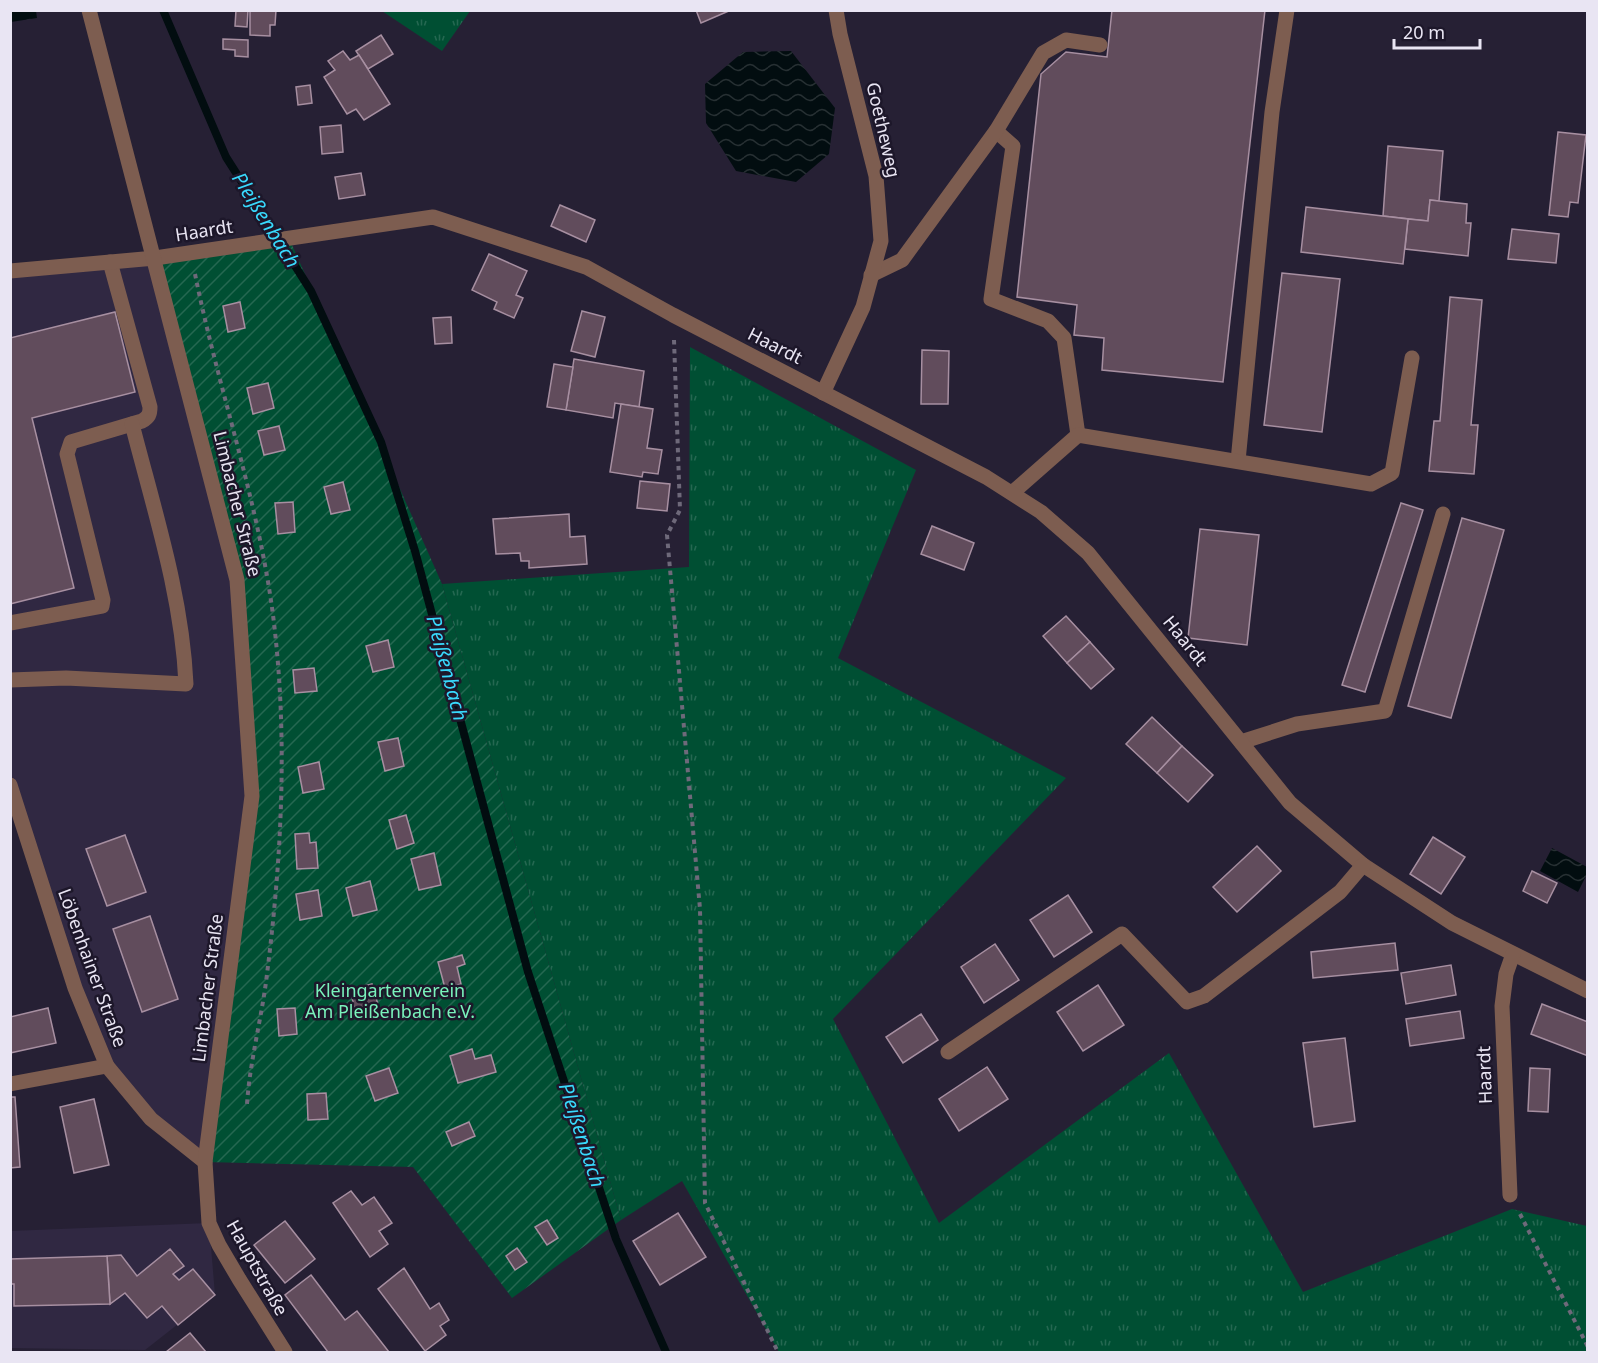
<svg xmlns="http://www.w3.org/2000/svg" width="1598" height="1363" font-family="'Noto Sans',sans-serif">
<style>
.built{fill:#302842}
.grass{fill:url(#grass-tufts)}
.garden{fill:url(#garden-furrows)}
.water{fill:url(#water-waves)}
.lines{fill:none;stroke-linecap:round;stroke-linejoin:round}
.stream{stroke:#020d10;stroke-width:8}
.building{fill:#614c5c;stroke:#a78fa1;stroke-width:1.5}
.path{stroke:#6e697a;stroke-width:4;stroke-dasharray:4.5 4.5;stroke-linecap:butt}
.service{stroke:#7d5d50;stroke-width:15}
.minor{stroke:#7d5d50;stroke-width:15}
.tertiary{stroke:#7d5d50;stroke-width:15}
.labels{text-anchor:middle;stroke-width:5;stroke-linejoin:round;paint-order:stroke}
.street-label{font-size:18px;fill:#e9e5f3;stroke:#1d172a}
.park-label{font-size:18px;fill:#79f2bb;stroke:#1d172a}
.water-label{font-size:20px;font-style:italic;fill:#38d9fc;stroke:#1d172a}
</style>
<defs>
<pattern id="grass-tufts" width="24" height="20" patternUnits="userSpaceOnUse" patternTransform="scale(1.5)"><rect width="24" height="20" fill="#004f33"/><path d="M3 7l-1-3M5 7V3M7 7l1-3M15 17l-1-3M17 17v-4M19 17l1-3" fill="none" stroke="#256851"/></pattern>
<pattern id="garden-furrows" width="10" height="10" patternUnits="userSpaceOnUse" patternTransform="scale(1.5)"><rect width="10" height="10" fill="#004f33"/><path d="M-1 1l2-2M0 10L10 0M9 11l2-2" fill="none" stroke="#256851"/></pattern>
<pattern id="water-waves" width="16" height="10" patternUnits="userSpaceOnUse" patternTransform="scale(1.5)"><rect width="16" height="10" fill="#020d10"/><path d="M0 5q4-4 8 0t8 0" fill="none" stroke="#273033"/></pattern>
</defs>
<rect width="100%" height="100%" fill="#262034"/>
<g class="built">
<polygon points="155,258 237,580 252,796 205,1162 107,1066 11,785 10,271"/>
<polygon points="209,1223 215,1295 145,1350 11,1348 10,1231"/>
</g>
<g class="grass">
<polygon points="382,11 470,11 442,51"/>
<polygon points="690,347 916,470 838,658 1066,778 833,1019 939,1223 1169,1053 1303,1292 1512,1209 1587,1226 1587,1352 779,1352 682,1181 621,1220 442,584 689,567"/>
</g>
<polygon class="garden" points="289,238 442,584 621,1220 512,1298 413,1167 205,1162 252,796 237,580 155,258"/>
<g class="water">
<polygon points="11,10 36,11 37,18 11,22"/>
<polygon points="791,51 835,108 829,154 796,182 736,171 706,123 705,84 743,52"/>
<polygon points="1552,848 1587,867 1587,874 1578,892 1540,871"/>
</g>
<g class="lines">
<polyline class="stream" points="163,10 226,157 311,291 381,442 415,551 528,972 616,1239 666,1352"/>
</g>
<g class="building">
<polygon points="236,10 248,10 247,27 235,26"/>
<polygon points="250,10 276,10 275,25 270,25 270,36 250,35"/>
<polygon points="696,10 731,10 701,23"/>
<polygon points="1112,10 1265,10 1223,382 1102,370 1104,338 1074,335 1077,305 1017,297 1041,74 1066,52 1107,57"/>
<polygon points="381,35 393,54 368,69 356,51"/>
<polygon points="223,39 248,40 248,57 235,56 235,50 223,49"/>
<polygon points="343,51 350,60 359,55 390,104 364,120 356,109 347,114 324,77 335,70 328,61"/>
<polygon points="310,85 312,103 298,105 296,87"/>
<polygon points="341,125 343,152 322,154 320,127"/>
<polygon points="1558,132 1586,135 1578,203 1570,202 1568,217 1549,215"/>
<polygon points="1388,146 1443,151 1439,201 1430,200 1428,221 1383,216"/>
<polygon points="361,173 365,195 339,199 335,177"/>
<polygon points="1430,200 1467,204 1466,223 1471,223 1468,256 1405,249 1408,219 1428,221"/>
<polygon points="560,205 595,220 586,242 551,226"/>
<polygon points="1306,207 1408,219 1403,264 1301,252"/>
<polygon points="1512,229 1559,234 1556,263 1508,259"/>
<polygon points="489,254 527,271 516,295 523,298 514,318 494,309 497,302 472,290"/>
<polygon points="1282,273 1340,279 1322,432 1264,425"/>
<polygon points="1450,297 1482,300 1471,425 1478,425 1474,474 1429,471 1434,421 1440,421"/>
<polygon points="240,302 245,328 228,332 223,306"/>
<polygon points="582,311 605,317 595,357 571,351"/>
<polygon points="115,312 135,392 32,418 74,588 10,604 10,338"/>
<polygon points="451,317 452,343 435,344 433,318"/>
<polygon points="922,350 949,351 948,404 921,404"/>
<polygon points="574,359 644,371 639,407 615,403 613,418 566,410"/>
<polygon points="554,364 573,367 566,410 547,407"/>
<polygon points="268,383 274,408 253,414 247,388"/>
<polygon points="621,404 653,409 647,448 662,450 658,474 643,472 642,477 610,472"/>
<polygon points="279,426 285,450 264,455 258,431"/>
<polygon points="640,481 670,484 667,511 637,508"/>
<polygon points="343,482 350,510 331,514 324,487"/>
<polygon points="293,502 295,532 278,534 275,503"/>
<polygon points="1401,503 1423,510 1365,692 1342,685"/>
<polygon points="569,514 570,537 585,536 587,564 529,568 529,561 521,561 520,553 496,554 493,519"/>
<polygon points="1462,518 1504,530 1451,718 1408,706"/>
<polygon points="932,526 974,543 964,570 921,554"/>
<polygon points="1200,529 1259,535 1247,645 1188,638"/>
<polygon points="1066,616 1090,642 1067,663 1043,636"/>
<polygon points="388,640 394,667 373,672 366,646"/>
<polygon points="1090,642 1114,669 1091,689 1067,663"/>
<polygon points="314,668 317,691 295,693 293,670"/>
<polygon points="1152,717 1182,746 1157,773 1126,744"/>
<polygon points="398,738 404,766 385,771 378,742"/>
<polygon points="1182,746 1213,775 1188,802 1157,773"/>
<polygon points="319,762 324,789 303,793 298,767"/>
<polygon points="406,815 414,843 397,849 389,820"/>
<polygon points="309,833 310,843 316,842 318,868 297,869 295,834"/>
<polygon points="125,835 146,892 107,906 86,849"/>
<polygon points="1433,837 1465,857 1441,894 1410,874"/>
<polygon points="1257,846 1281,871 1237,912 1213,887"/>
<polygon points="434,853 441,885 419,890 411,859"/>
<polygon points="1532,871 1557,883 1547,903 1523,891"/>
<polygon points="370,881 377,910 353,916 346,888"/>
<polygon points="318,890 322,916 300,920 296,894"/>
<polygon points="1068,895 1092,932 1054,957 1030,920"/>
<polygon points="150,916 178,999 142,1012 113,929"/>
<polygon points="1395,943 1398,970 1313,978 1311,952"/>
<polygon points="995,944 1019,980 984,1003 961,967"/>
<polygon points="462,955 465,964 457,967 461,984 445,988 438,962"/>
<polygon points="1451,965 1456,995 1406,1004 1401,973"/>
<polygon points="372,984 379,1008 356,1014 350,990"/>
<polygon points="1098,985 1124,1025 1083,1051 1057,1012"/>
<polygon points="1542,1004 1588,1022 1588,1056 1531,1034"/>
<polygon points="48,1008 56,1043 10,1053 10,1017"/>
<polygon points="295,1008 297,1034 279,1036 277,1009"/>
<polygon points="1460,1011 1464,1038 1410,1046 1406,1019"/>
<polygon points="921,1014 938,1040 903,1063 886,1037"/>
<polygon points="1345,1038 1355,1121 1314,1127 1303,1043"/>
<polygon points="472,1049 475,1059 491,1055 496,1072 458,1083 450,1056"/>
<polygon points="987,1067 1008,1099 959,1131 939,1099"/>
<polygon points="389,1068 398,1093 375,1101 366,1076"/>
<polygon points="1530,1068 1550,1069 1548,1112 1528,1111"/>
<polygon points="326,1093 328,1119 308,1120 307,1094"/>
<polygon points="10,1097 15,1097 20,1167 10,1168"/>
<polygon points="94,1099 109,1165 74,1173 60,1107"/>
<polygon points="469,1122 475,1136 452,1146 446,1132"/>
<polygon points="351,1191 362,1205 374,1197 392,1223 379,1231 388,1244 370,1257 333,1203"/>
<polygon points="678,1213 706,1257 660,1285 633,1241"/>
<polygon points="547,1220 558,1238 547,1245 535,1227"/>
<polygon points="285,1221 315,1259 285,1283 254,1245"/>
<polygon points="517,1248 527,1262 515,1270 506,1256"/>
<polygon points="170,1249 184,1266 173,1274 179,1280 193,1269 215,1295 178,1325 162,1306 147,1318 125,1293 110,1304 107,1256 121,1255 137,1276"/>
<polygon points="107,1256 110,1304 14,1306 14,1284 10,1284 10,1259"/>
<polygon points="404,1268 430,1309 439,1303 449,1320 440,1326 446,1335 425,1351 378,1289"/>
<polygon points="311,1275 345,1320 357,1311 389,1352 328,1352 285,1295"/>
<polygon points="190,1333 206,1352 166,1352"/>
</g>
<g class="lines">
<g class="path">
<path d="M195,274c23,114 63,226 78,341 15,119 9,240 -6,359 -5,43 -17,86 -20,130"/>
<polyline points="674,340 680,510 667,535 700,909 705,1203 778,1352"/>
<polyline points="1520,1214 1588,1347"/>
</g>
<g class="service">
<polyline points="996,131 1013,146 991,299 1048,321 1064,338 1078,435"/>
<polyline points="871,275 902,260 996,131 1043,53 1066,40 1100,45"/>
<polyline points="1238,461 1272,112 1287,10"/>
<polyline points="1012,493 1078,435 1371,484 1392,473 1412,358"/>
<path d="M10,623l92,-17 1,-6 -36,-146 4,-12 71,-21c7,-4 8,-7 8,-14l-40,-145"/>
<path d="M10,680l56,-2 120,6c-4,-89 -32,-174 -54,-260"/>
<polyline points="1241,742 1297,724 1385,711 1443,514"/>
<polyline points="10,1084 107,1066"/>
</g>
<g class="minor">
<polyline points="10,271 155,258 433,217 586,267 673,315 986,477 1041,512 1088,553 1290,803 1363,865 1452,923 1588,991"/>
<polyline points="823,393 863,307 881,241 876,176 840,34 836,10"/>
<polyline points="10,785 75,988 107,1066 151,1119 205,1162"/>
<polyline points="948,1052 1122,934 1187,1002 1204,996 1340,892 1363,865"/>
<polyline points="1510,1195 1502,1006 1506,974 1513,954"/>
</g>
<polyline class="tertiary" points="89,10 237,580 252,796 205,1162 209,1223 219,1245 239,1279 285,1352"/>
</g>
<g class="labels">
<g class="street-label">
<text transform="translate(883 130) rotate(77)" y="6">Goetheweg</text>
<text transform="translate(204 231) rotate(-9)" y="6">Haardt</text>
<text transform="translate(775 346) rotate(27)" y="6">Haardt</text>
<text transform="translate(237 504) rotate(76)" y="6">Limbacher Straße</text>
<text transform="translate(1185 641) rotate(51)" y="6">Haardt</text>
<text transform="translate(92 968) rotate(70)" y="6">Löbenhainer Straße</text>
<text transform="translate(208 988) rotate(-83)" y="6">Limbacher Straße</text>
<text transform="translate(1485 1075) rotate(-92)" y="6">Haardt</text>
<text transform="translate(257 1268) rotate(61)" y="6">Hauptstraße</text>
</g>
<g class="park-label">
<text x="390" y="997">Kleingartenverein<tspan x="390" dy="21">Am Pleißenbach e.V.</tspan></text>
</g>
<g class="water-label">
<text transform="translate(266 220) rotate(58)" y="7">Pleißenbach</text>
<text transform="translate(447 668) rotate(75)" y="7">Pleißenbach</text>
<text transform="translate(582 1135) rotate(72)" y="7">Pleißenbach</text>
</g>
</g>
<rect width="1598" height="1363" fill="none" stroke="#e9e5f3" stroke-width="24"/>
<path d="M1394 39v9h86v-9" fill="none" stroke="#e9e5f3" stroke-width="3"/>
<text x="1403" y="39" font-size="18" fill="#e9e5f3" stroke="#1d172a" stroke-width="4.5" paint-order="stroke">20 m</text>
</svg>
